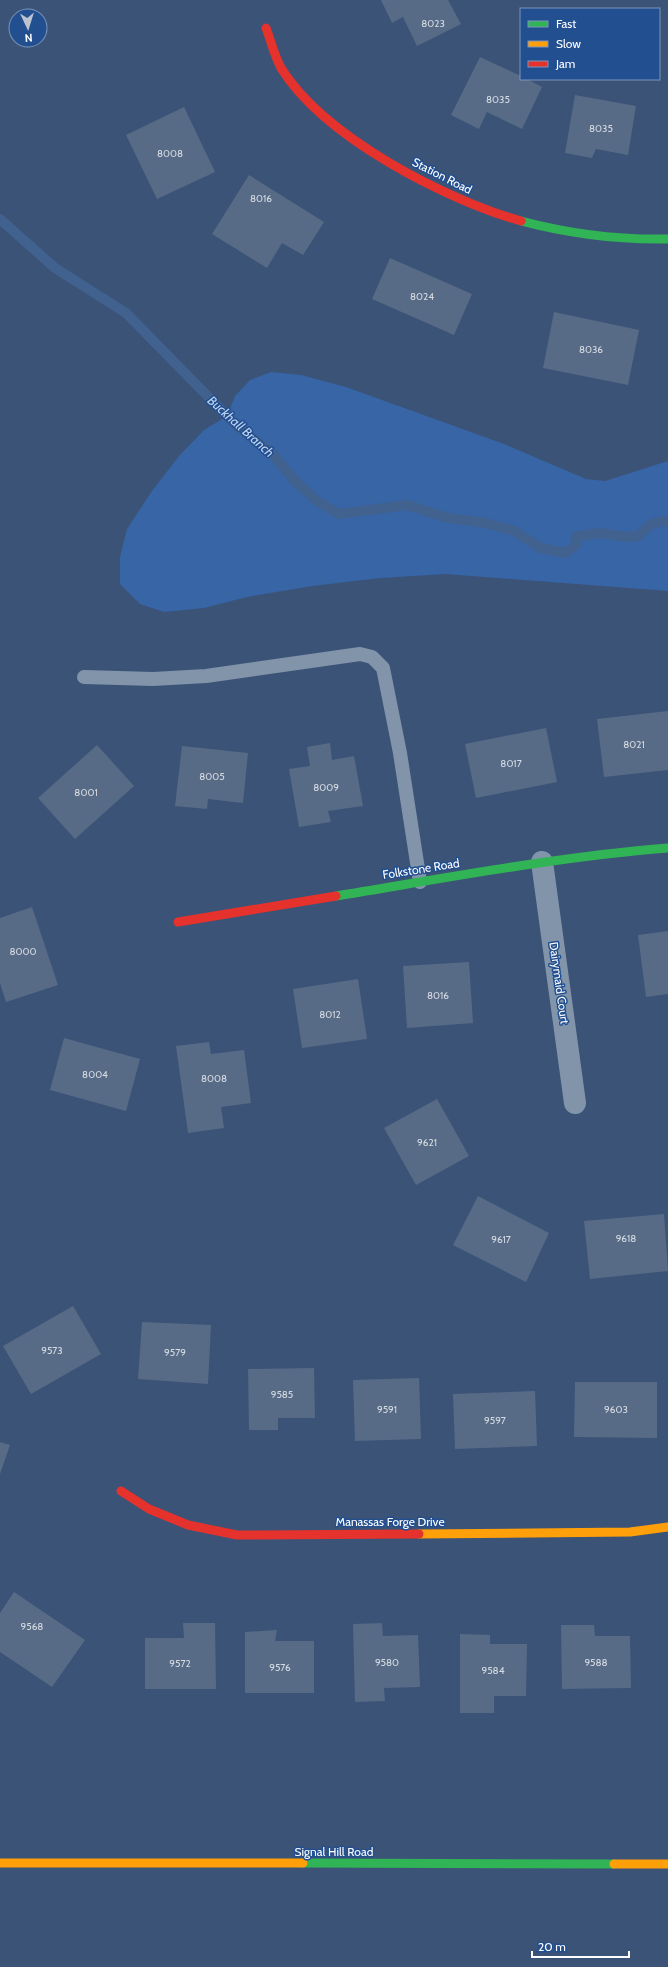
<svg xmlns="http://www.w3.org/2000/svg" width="668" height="1967" font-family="Cabin,sans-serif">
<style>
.green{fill:#3765a6}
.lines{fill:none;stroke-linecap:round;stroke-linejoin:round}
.stream{stroke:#41618f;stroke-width:10}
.building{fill:#576b87}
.lane{stroke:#8294aa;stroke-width:14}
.street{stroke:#8294aa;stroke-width:22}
.fast{stroke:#30b455;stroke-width:9}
.slow{stroke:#ff9f0a;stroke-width:9}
.jam{stroke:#e5322d;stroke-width:9}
.labels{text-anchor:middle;stroke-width:3;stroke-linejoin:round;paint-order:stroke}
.number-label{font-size:10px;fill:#d5dae1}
.street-label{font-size:12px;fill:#fff;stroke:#224f90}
.water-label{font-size:13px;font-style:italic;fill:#bed5f3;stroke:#224f90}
</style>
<rect width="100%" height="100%" fill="#3b5377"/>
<polygon class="green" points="271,372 301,375 346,387 504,444 586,479 605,481 668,461 668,591 446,574 380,578 312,586 247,597 204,608 164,612 140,604 120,584 120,557 127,529 152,491 179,456 204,430 227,416 235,396 250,380"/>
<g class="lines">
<path class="stream" d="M0,219l55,49 71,45 112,114 34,26 22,27 23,21 22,13 68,-9 41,13 38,5 28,8 27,17 24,5 11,-8 1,-9 25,-3 23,4 14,-1c8,-11 16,-15 29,-15"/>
</g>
<g class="building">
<polygon points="381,0 448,0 461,24 417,46 403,17 392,23"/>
<polygon points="480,57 521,76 521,79 527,79 542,87 522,129 487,112 479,129 451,115"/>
<polygon points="575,95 636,106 628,155 596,149 592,158 565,153"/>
<polygon points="184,107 215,172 157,199 126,135"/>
<polygon points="249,175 324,222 303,255 282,243 267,268 212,234"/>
<polygon points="390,258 472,294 454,335 372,299"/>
<polygon points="554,312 639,330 628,385 543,368"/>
<polygon points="668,711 668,770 604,777 597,719"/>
<polygon points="546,728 557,782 476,798 465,744"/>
<polygon points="330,743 332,760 354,756 363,806 328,811 331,822 299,827 289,769 310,766 307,747"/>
<polygon points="97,745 134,786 75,839 38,798"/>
<polygon points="182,746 248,753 243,803 208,799 207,809 175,806"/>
<polygon points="32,907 58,985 6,1002 0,983 0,918"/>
<polygon points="668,931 668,994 646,997 638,935"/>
<polygon points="469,962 473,1023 407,1028 403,966"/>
<polygon points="358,979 367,1039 302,1048 293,989"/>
<polygon points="64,1038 140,1059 126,1111 50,1090"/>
<polygon points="209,1042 211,1054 244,1050 251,1103 221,1107 224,1128 188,1133 176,1046"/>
<polygon points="437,1099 469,1156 416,1185 384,1128"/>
<polygon points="478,1196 549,1233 526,1282 453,1245"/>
<polygon points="664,1214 668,1271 590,1279 584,1221"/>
<polygon points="73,1306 101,1354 31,1394 3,1346"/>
<polygon points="142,1322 211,1325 208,1384 138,1379"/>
<polygon points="314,1368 315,1418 278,1418 278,1430 249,1430 248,1369"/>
<polygon points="419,1378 421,1439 355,1441 353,1380"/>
<polygon points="575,1382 657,1382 657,1438 574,1437"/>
<polygon points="535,1391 537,1446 455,1449 453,1394"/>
<polygon points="0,1442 10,1445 0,1474"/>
<polygon points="14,1592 85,1640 52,1687 0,1652 0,1613"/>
<polygon points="183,1623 215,1623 216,1689 145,1689 145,1638 184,1638"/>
<polygon points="382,1623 383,1636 418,1635 420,1687 384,1688 385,1701 355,1702 353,1624"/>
<polygon points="561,1625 594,1625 595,1636 630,1636 631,1688 562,1689"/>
<polygon points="277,1630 275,1641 314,1641 314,1693 245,1693 245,1632"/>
<polygon points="460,1634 490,1635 490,1644 527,1644 526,1696 494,1696 494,1713 460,1713"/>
</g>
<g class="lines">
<polyline class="lane" points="84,677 153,679 206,676 360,654 372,657 383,668 400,753 420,882"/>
<polyline class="street" points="542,862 575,1103"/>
<g class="fast">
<path d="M521,221c49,13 96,19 147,18"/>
<path d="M336,896c110,-18 220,-39 332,-48"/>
<polyline points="303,1863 614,1864"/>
</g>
<g class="slow">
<polyline points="419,1534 630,1532 668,1527"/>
<polyline points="0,1863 303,1863"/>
<polyline points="614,1864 668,1864"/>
</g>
<g class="jam">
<path d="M266,28c5,13 8,27 15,40 43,69 163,131 240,153"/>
<polyline points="178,922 336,896"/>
<polyline points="121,1491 149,1509 188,1525 237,1535 419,1534"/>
</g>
</g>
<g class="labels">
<g class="number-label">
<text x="433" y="27">8023</text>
<text x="498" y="103">8035</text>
<text x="601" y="132">8035</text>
<text x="170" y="157">8008</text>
<text x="261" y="202">8016</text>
<text x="422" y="300">8024</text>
<text x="591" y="353">8036</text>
<text x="634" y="748">8021</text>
<text x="511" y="767">8017</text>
<text x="212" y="780">8005</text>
<text x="326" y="791">8009</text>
<text x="86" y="796">8001</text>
<text x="23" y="955">8000</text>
<text x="438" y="999">8016</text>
<text x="330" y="1018">8012</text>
<text x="95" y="1078">8004</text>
<text x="214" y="1082">8008</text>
<text x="427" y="1146">9621</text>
<text x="626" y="1242">9618</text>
<text x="501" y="1243">9617</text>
<text x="52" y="1354">9573</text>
<text x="175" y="1356">9579</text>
<text x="282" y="1398">9585</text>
<text x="387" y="1413">9591</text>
<text x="616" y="1413">9603</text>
<text x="495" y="1424">9597</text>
<text x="32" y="1630">9568</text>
<text x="387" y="1666">9580</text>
<text x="596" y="1666">9588</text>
<text x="180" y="1667">9572</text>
<text x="280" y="1671">9576</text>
<text x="493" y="1674">9584</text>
</g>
<g class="street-label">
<text transform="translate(442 176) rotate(27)" y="4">Station Road</text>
<text transform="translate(421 869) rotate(-9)" y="4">Folkstone Road</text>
<text transform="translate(559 983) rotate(82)" y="4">Dairymaid Court</text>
<text x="390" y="1526">Manassas Forge Drive</text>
<text x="334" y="1856">Signal Hill Road</text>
</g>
<g class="water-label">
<text transform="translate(241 426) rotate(42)" y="5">Buckhall Branch</text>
</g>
</g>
<rect x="520" y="8" width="140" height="72" fill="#224f90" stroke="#7a95bc"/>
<rect x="528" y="21" width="20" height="6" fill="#30b455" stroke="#7a95bc"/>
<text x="556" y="28" font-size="12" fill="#ffffff">Fast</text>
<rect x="528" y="41" width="20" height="6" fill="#ff9f0a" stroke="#7a95bc"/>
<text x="556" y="48" font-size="12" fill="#ffffff">Slow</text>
<rect x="528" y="61" width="20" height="6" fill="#e5322d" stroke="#7a95bc"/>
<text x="556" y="68" font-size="12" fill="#ffffff">Jam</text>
<g transform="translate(28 28) rotate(176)"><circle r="19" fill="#224f90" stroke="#7a95bc"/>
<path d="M0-3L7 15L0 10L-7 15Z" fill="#bac3cf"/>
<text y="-6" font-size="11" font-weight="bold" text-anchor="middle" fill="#ffffff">N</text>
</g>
<path d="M532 1951v6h97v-6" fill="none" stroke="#ffffff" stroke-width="2"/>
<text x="538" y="1951" font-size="12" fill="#ffffff" stroke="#224f90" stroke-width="3" paint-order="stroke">20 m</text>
</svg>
